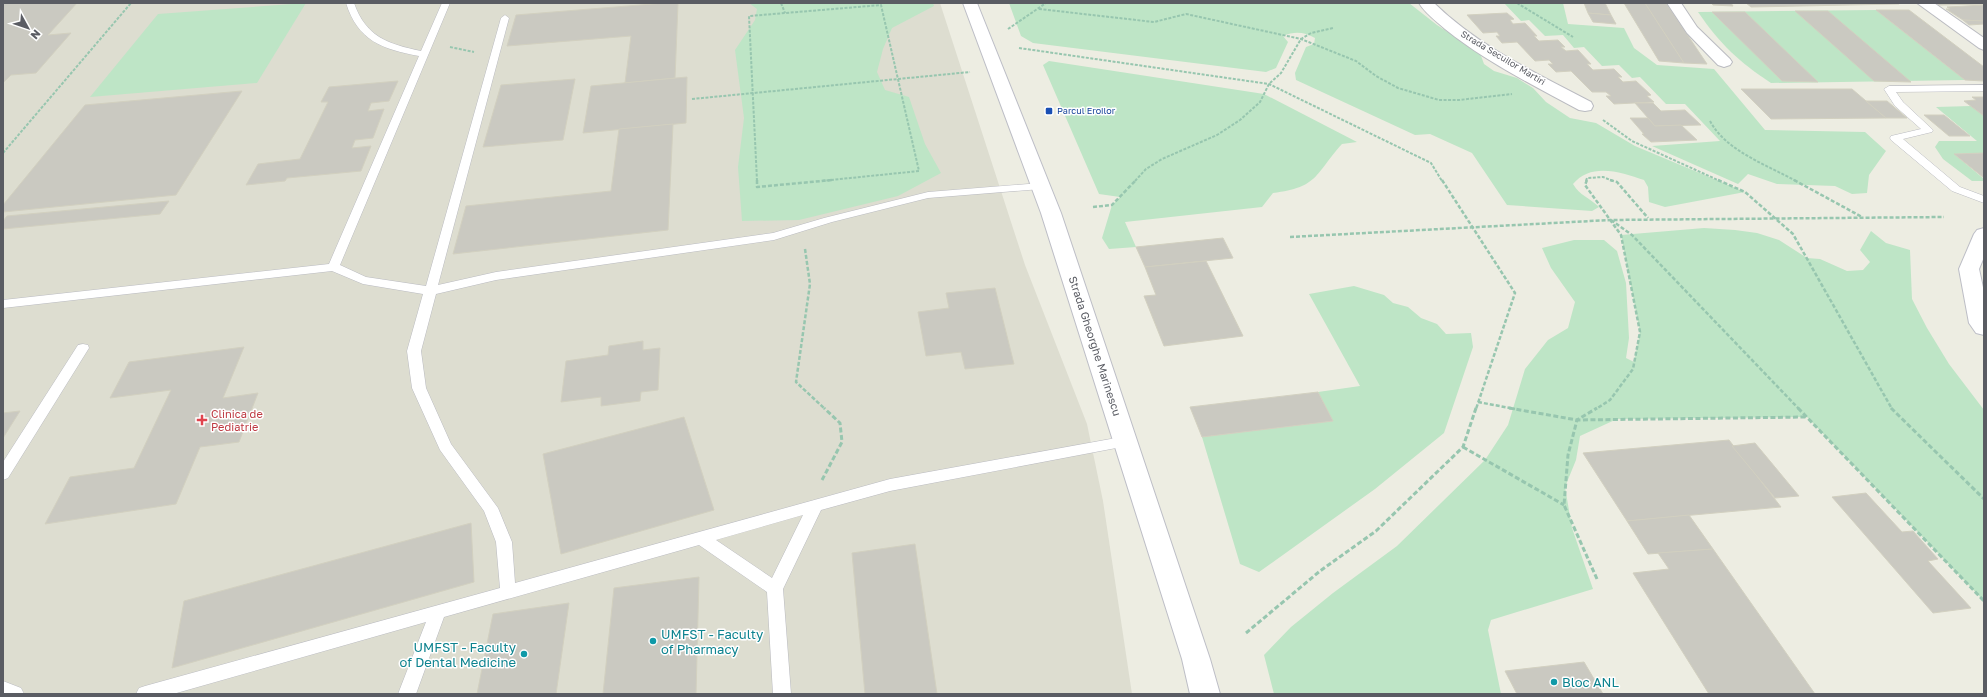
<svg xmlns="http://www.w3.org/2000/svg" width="1987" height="697" font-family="'Golos Text',sans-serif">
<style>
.education{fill:#ddddd0}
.green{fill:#bee5c6}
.building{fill:#cac9c1;stroke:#d2d0c0}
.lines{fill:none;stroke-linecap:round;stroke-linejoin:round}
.lane-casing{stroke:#babbc1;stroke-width:1}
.street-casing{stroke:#babbc1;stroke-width:2}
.secondary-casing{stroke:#bdbec6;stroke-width:2}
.path-far2{stroke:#97c6af;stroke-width:2;stroke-dasharray:3 1.5;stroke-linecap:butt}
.path-far1{stroke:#97c6af;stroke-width:2.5;stroke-dasharray:4 2;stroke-linecap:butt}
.path{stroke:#97c6af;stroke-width:3;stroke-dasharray:5 2.5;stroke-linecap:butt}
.lane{fill:#fff;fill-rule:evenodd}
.street{fill:#fff;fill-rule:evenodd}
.secondary{fill:#fff;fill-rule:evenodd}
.transit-dot{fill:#1a4fb4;stroke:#fff;stroke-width:1.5}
.health-dot{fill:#e0444e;stroke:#fff;stroke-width:1.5}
.culture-dot{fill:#0f9aa8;stroke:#fff;stroke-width:1.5}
.labels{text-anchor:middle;stroke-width:3;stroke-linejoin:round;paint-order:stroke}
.far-street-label{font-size:9px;fill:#5a5c63;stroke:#fff}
.far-transit-label{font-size:9px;fill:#164399;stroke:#fff;text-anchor:start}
.street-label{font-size:11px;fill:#5a5c63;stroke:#fff}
.health-label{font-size:11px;fill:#be3a42;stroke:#fff;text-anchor:start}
.near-culture-label{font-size:13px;fill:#0d838f;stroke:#fff;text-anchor:start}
</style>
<rect width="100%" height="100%" fill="#edede2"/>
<polygon class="education" points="3,3 940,3 1025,265 1087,424 1103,501 1132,694 3,694"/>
<g class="green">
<polygon points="306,3 257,83 90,97 158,14"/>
<polygon points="749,3 933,3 934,6 892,28 883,49 877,72 885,90 909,97 925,144 941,173 898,196 799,220 742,221 738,167 744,118 735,50 755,20 757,9"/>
<path d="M1009,3h400l28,22 43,28 4,11 10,7 23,7 16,10 13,14 24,16 26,5 39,23 110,46 -80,15 -16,-5 -1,-15 -4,-7c-23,-8 -53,-18 -71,4 7,12 16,13 26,23l-7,4 -85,-6 -35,-52 -42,-19 -15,1 -119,-55 -1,-7 11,-26 8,-3 1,-6c-11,-6 -20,-7 -32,-2l5,6 -12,26 -10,4 -233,-29 -12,-7z"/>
<polygon points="1504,3 1563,3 1568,24 1624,28 1634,48 1657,65 1714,69 1765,130 1865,132 1886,151 1869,175 1867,193 1852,194 1835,186 1777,184 1748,174 1738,184 1652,146 1720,141 1685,104 1666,104 1640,77 1632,78 1619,65 1602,66 1584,47 1574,48 1563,35 1545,36 1529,20 1521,21"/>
<path d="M1876,10l89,70 -194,3c-32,-21 -51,-39 -73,-71z"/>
<path d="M1049,61l215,33 93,48 -15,2c-28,31 -23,43 -69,49l-11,14 -137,15 11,25 -27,2 -7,-11 10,-33 8,-8 -21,-3 -56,-129z"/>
<polygon points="1971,106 1984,116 1984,153 1954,154 1984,179 1984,181 1972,181 1943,159 1935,147 1939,141 1977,141 1936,107"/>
<polygon points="1704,228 1735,230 1757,233 1779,240 1807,258 1820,259 1847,271 1863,270 1870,262 1860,250 1871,231 1886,243 1910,250 1912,299 1927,328 1949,364 1984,410 1984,601 1807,417 1617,419 1580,436 1576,460 1565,487 1572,528 1593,589 1491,620 1488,630 1501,694 1274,694 1264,655 1291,627 1333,593 1397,546 1485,460 1508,425 1525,369 1548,340 1568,328 1575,302 1551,268 1542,248 1574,240 1604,240 1617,251 1626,283 1629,338 1626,358 1634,362 1640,332 1621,235"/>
<polygon points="1354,286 1384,295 1393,303 1408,307 1421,318 1437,324 1446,334 1471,333 1473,347 1444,433 1375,489 1259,572 1240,564 1202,437 1333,421 1318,392 1360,386 1309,294"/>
</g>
<g class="building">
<polygon points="3,3 77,3 48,35 71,33 36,73 11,75 3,83"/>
<polygon points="665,3 678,3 675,78 625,83 631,36 507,46 516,15"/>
<polygon points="1584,3 1605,3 1611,15 1588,13"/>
<polygon points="1624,3 1645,3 1684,63 1659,61"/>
<polygon points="1645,3 1666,3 1707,64 1684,63"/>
<polygon points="1711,3 1731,3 1733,6 1713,5"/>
<polygon points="1746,3 1898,3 1899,4 1751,7"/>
<polygon points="1937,3 1984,3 1984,4 1939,5"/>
<polygon points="1984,5 1984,21 1963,20 1946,9 1950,9 1947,7"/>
<polygon points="1876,10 1909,10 1984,67 1984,81 1965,80"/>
<polygon points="1795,11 1828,11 1911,82 1874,81"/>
<polygon points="1712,12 1745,12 1818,82 1782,81"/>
<polygon points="1507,13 1514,19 1510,20 1513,24 1525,23 1537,36 1534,36 1539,41 1558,40 1565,47 1561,47 1566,51 1578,50 1591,64 1587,64 1593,70 1614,69 1622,77 1618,77 1623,82 1636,81 1651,95 1647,96 1654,102 1614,104 1606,96 1611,96 1606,92 1592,92 1571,71 1556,72 1548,64 1553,64 1549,60 1535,61 1517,42 1502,43 1496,36 1500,36 1497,32 1483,33 1467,15"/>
<polygon points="1588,13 1611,15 1616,24 1593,22"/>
<polygon points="1963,20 1984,21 1984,24 1969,25"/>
<polygon points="687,77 686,123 583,133 591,86"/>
<polygon points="575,79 563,140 483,147 501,85"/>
<polygon points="398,81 389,101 371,103 368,111 384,109 373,138 355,140 352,148 371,146 361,171 287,178 285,181 246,185 258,164 300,159 328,102 321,102 329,87"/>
<polygon points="1741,89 1852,89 1886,118 1771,119"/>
<polygon points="242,91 176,195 3,212 3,205 85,105"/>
<polygon points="1972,97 1984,97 1984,116 1964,101 1976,100"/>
<polygon points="1866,101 1887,101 1907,118 1886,118"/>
<polygon points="1635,103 1653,103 1661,111 1685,110 1701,125 1655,126"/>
<polygon points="1924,115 1944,115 1970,136 1949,136"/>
<polygon points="1630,118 1648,118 1655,126 1681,125 1697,140 1651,142 1642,134 1644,134"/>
<polygon points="673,124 668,230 453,254 466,206 611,191 619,129"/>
<polygon points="1984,153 1984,178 1954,154"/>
<polygon points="169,201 160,214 3,229 3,221 7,216"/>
<polygon points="1223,238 1233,258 1145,267 1136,247"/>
<polygon points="1206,261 1243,336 1164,346 1144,296 1156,295 1145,267"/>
<polygon points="995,288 1014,364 965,369 961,352 926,356 918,312 949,308 946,293"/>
<polygon points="643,341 643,350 660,348 658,390 641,392 640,401 601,406 601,397 561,402 566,361 608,355 609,346"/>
<polygon points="244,347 223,398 258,393 239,442 200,447 176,504 45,524 70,477 134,468 171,390 110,398 129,362"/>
<polygon points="1318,392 1333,421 1202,437 1190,407"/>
<polygon points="20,411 3,438 3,413"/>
<polygon points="684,417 714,510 561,554 543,454"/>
<polygon points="1729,440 1781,507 1627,521 1583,453"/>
<polygon points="1755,443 1799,496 1775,498 1732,446"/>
<polygon points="1866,493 1902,532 1913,531 1938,559 1928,561 1971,608 1933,613 1832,497"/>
<polygon points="1689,515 1713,549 1648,554 1627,521"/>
<polygon points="471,523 474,582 172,668 184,601"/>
<polygon points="915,544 937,694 865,694 852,553"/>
<polygon points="1713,549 1815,694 1709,694 1633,573 1669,569 1658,553"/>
<polygon points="699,577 696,694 603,694 614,588"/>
<polygon points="569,603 556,694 477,694 493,614"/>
<polygon points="1584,662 1603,694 1517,694 1505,671"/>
</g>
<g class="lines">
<defs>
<g id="lane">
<path d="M346,3h8c12,34 34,41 67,48l21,-48h8l-110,262 26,12 60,9 75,-268 4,-3 4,3 -71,267 58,-13 277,-39 51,-15 104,-26 113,-9 5,3 -5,3 -113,9 -96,24 -58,18 -278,40 -60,14 -15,57 5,37 25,56 47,64 14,34 3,41 375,-104 237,-43 5,1 2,4 -2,4 -242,46 -69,19 -38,79 8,105h-18l-6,-102 -68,-47 -255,72 -28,77h-18l28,-72 -253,72h-37l3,-6 6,-2 355,-98 -4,-46 -12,-31 -44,-61 -28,-62 -5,-37 16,-57 -60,-10 -31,-13 -329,37v-8l326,-36 90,-208c-37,-7 -61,-15 -73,-53zM803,515l-31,63 -56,-38z"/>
<polygon points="1984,85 1984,91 1896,92 1903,102 1933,130 1932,132 1903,139 1960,187 1984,196 1984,203 1952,191 1891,140 1890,138 1891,136 1921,129 1895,106 1884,89 1889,86"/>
<polygon points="83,344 88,345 89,348 8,478 3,480 3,462 78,345"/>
<polygon points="3,681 21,688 24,694 3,694"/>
</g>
<g id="street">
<path d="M1419,3h15c45,44 102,70 157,99l2,4 -2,4 -6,1 -6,-1c-46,-25 -93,-48 -134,-81 -9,-8 -20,-16 -26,-26z"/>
<polygon points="1667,3 1681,3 1697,27 1730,59 1732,62 1730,65 1724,67 1718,65 1687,33"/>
<polygon points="1917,3 1934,3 1984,38 1984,50 1979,48"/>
</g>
<g id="secondary">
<polygon points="963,3 977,3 1061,213 1210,659 1220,694 1190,694 1182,659 1041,213"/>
<polygon points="1984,228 1984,257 1979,269 1984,292 1984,335 1976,333 1969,323 1959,269 1974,234 1977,230"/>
</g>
</defs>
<use href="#lane" class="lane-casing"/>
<use href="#street" class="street-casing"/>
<use href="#secondary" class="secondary-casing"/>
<g class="path-far2">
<polyline points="781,3 785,13"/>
<polyline points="1517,3 1573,37"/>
<polyline points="1039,9 1154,22 1186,14 1301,39 1356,61 1376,76 1398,88 1439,100 1459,100 1512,94"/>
<polyline points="1008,29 1046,3"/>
<polyline points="450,47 474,52"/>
<polyline points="1019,48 1269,84 1431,163 1442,181"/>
<polyline points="692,99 970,72"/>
<polyline points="1603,120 1632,141 1720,181"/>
<path d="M1710,121c16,30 57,44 86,60"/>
<polyline points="3,153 131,3"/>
<polyline points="757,181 749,16 881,5 919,171 821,181"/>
<polyline points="1135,181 1146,169 1162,159 1217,135 1240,120 1260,102 1269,84 1281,73 1301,39 1311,33 1333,28"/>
<polyline points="1586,181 1587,178 1603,177 1613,181"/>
</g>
<g class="path-far1">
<polyline points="757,180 757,187 832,180"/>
<polyline points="1442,180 1515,293 1476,409"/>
<polyline points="1587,180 1585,185 1621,235 1640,332 1633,369 1610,400 1596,409"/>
<polyline points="1610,180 1617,182 1648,218"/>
<polyline points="1718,180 1745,192 1793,234 1892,409"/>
<polyline points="1794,180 1862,217"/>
<polyline points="1093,207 1112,205 1136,180"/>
<polyline points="1611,220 1632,235 1799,409"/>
<polyline points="1290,237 1610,220 1944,217"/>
<polyline points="805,249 810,284 796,382 825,409"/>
<polyline points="1478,402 1515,409"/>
</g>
<g class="path">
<polyline points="1509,408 1577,420 1807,417"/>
<polyline points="1798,408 1984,601"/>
<polyline points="1891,408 1984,499"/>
<polyline points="1463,447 1564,505"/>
<polyline points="822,480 842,442 840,423 824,408"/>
<polyline points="1597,579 1564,505 1568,455 1577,420 1597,408"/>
<polyline points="1246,633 1320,571 1376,531 1463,447 1476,408"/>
</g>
<use href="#lane" class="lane"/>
<use href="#street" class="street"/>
<use href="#secondary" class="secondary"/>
</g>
<rect class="transit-dot" x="1045" y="107" width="8" height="8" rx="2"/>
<path class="health-dot" d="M200 414h4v4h4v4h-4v4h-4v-4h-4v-4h4z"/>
<g class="culture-dot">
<circle cx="653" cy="641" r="4"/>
<circle cx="524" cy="654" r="4"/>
<circle cx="1554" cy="682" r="4"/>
</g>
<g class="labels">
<g class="far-street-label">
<text transform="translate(1503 58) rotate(31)" y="3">Strada Secuilor Martiri</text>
</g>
<g class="far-transit-label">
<text x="1057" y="114">Parcul Eroilor</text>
</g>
<g class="street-label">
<text transform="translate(1095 346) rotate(72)" y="4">Strada Gheorghe Marinescu</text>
</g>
<g class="health-label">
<text x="211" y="418">Clinica de<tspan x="211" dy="13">Pediatrie</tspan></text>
</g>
<g class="near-culture-label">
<text x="661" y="639">UMFST - Faculty<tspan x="661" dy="15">of Pharmacy</tspan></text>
<text x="516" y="652" text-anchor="end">UMFST - Faculty<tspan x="516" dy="15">of Dental Medicine</tspan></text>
<text x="1562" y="687">Bloc ANL</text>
</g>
</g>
<rect width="1987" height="697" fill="none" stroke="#5a5c63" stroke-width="8"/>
<g transform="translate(28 28) rotate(130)" stroke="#ffffff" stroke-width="3" paint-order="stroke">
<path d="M0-3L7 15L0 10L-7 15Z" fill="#5a5c63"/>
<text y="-6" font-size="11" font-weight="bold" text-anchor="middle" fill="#5a5c63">N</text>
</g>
</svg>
